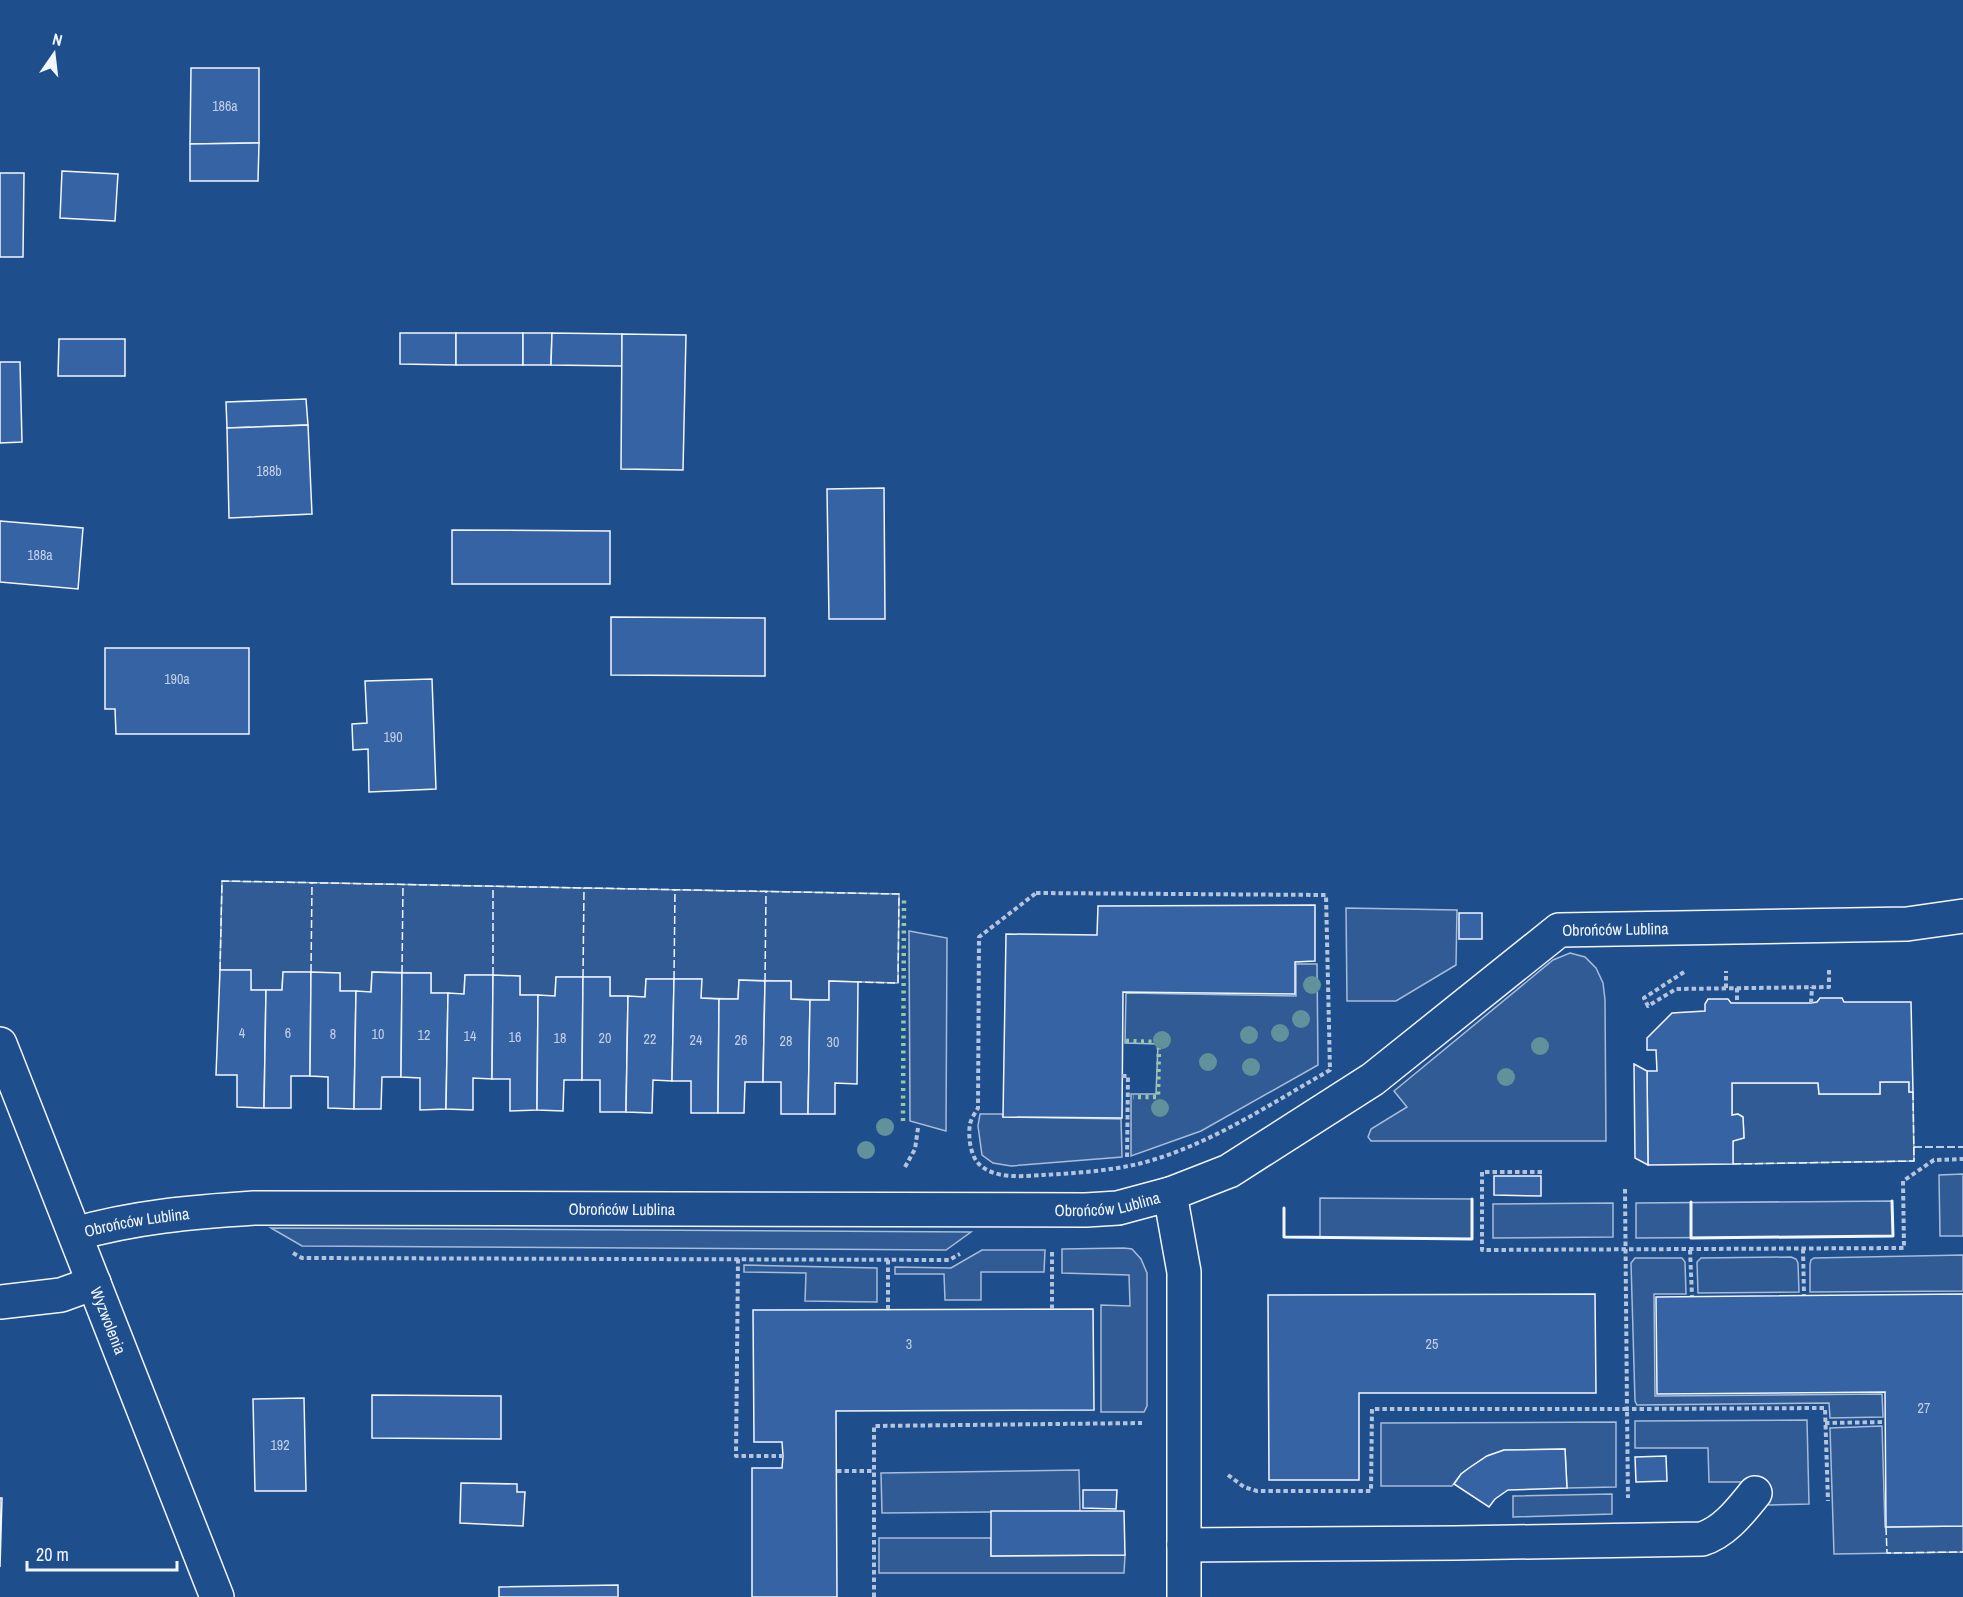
<svg xmlns="http://www.w3.org/2000/svg" width="1963" height="1597" font-family="'Archivo Narrow',sans-serif">
<style>
.built{fill:#305b95;stroke:#a8bbd7;stroke-width:1.5}
.building{fill:#3563a3;stroke:#f2f6ff;stroke-width:1.5}
.lines{fill:none;stroke-linecap:round;stroke-linejoin:round}
.minor-casing{stroke:#f2f6ff;stroke-width:36}
.path{stroke:#b3c4dc;stroke-width:4;stroke-dasharray:4.5 3;stroke-linecap:butt}
.minor{stroke:#1f4e8c;stroke-width:33}
.hedge{stroke:#97c8a6;stroke-width:4.5;stroke-dasharray:3 4.5;stroke-linecap:butt}
.fence{stroke:#f2f6ff;stroke-width:1.5;stroke-dasharray:8 3;stroke-linecap:butt}
.wall{stroke:#f2f6ff;stroke-width:3}
.tree{fill:#61919a}
.labels{text-anchor:middle;stroke-width:4.5;stroke-linejoin:round;paint-order:stroke}
.number-label{font-size:14px;fill:#c3d1e8}
.street-label{font-size:16px;fill:#f2f6ff;stroke:#1f4e8c}
</style>
<rect width="100%" height="100%" fill="#1f4e8c"/>
<g class="built">
<polygon points="222,881 899,894 898,983 829,981 829,1000 791,999 791,981 739,980 738,999 701,998 701,979 646,979 645,997 610,996 610,977 556,977 555,996 520,995 520,976 465,975 464,994 431,993 431,973 372,972 371,992 340,991 340,973 283,972 282,990 251,990 250,970 220,970"/>
<polygon points="1346,908 1457,910 1456,965 1396,1001 1347,1001"/>
<polygon points="909,931 947,938 946,1131 910,1121"/>
<polygon points="1570,953 1585,957 1596,968 1603,983 1605,1000 1606,1141 1371,1141 1368,1137 1371,1129 1407,1107 1394,1091 1553,960"/>
<polygon points="1296,964 1317,964 1318,1065 1201,1131 1131,1156 1131,1094 1156,1094 1158,1044 1125,1043 1126,993 1296,996"/>
<polygon points="1880,1082 1909,1082 1909,1092 1913,1092 1914,1161 1733,1164 1733,1141 1744,1138 1743,1117 1738,1114 1732,1115 1732,1083 1818,1083 1819,1094 1880,1094"/>
<polygon points="980,1114 1002,1114 1003,1117 1121,1119 1122,1157 1011,1166 993,1163 982,1155 978,1126"/>
<polygon points="1963,1174 1963,1236 1940,1236 1939,1175"/>
<polygon points="1320,1198 1472,1199 1472,1239 1320,1238"/>
<polygon points="1892,1201 1893,1236 1636,1238 1636,1203"/>
<polygon points="1613,1203 1613,1237 1493,1238 1493,1204"/>
<polygon points="271,1228 971,1232 946,1250 302,1246"/>
<polygon points="1124,1248 1132,1249 1141,1259 1147,1273 1147,1406 1144,1412 1101,1412 1101,1305 1130,1306 1129,1275 1062,1273 1062,1249"/>
<polygon points="982,1250 1045,1250 1044,1272 981,1272 981,1300 945,1300 944,1274 895,1274 895,1267 951,1268"/>
<polygon points="1963,1255 1963,1291 1810,1292 1810,1264 1811,1260 1814,1258"/>
<polygon points="1791,1257 1796,1259 1798,1263 1799,1292 1698,1293 1697,1262 1701,1258"/>
<polygon points="1635,1258 1682,1258 1685,1262 1686,1294 1654,1294 1655,1396 1882,1394 1883,1417 1830,1418 1829,1403 1637,1405 1635,1401 1631,1263"/>
<polygon points="744,1265 877,1268 877,1302 805,1301 806,1273 744,1272"/>
<polygon points="1807,1420 1809,1504 1769,1505 1744,1482 1709,1482 1708,1448 1635,1448 1635,1421"/>
<polygon points="1616,1422 1616,1487 1567,1488 1565,1449 1504,1450 1487,1456 1469,1468 1461,1474 1452,1486 1381,1486 1381,1423"/>
<polygon points="1882,1426 1885,1527 1963,1526 1963,1552 1834,1554 1830,1428"/>
<polygon points="1079,1470 1080,1511 882,1513 881,1473"/>
<polygon points="1612,1494 1612,1514 1513,1517 1513,1496"/>
<polygon points="879,1538 991,1538 991,1556 1125,1555 1124,1573 879,1573"/>
</g>
<g class="building">
<polygon points="191,68 259,68 259,143 190,144"/>
<polygon points="259,143 258,181 190,181 190,144"/>
<polygon points="62,171 118,174 115,221 60,218"/>
<polygon points="0,173 24,173 23,257 0,257"/>
<polygon points="400,333 456,333 456,365 400,364"/>
<rect x="456" y="333" width="67" height="32"/>
<polygon points="523,333 552,333 551,365 523,365"/>
<polygon points="552,333 622,334 622,366 551,365"/>
<polygon points="622,334 686,335 683,470 621,469"/>
<polygon points="59,339 125,339 125,376 58,376"/>
<polygon points="0,362 20,362 22,442 0,443"/>
<polygon points="306,399 308,425 227,428 226,402"/>
<polygon points="308,425 312,514 229,518 227,428"/>
<polygon points="884,488 885,619 829,619 827,489"/>
<polygon points="0,521 83,528 78,589 0,582"/>
<polygon points="452,530 610,531 610,584 452,584"/>
<polygon points="611,617 765,618 765,676 611,675"/>
<polygon points="105,648 249,648 249,734 116,734 115,709 105,709"/>
<polygon points="432,679 436,789 369,792 368,749 353,750 352,724 367,723 365,681"/>
<polygon points="1315,905 1315,961 1295,962 1295,994 1123,992 1122,1118 1003,1117 1006,934 1097,935 1098,906"/>
<rect x="1459" y="913" width="23" height="26"/>
<polygon points="220,970 251,970 251,990 266,990 264,1108 237,1107 237,1075 216,1075"/>
<polygon points="283,972 311,972 310,1076 291,1076 291,1108 264,1108 266,990 282,990"/>
<polygon points="311,972 340,973 340,991 356,991 354,1109 328,1108 328,1077 310,1076"/>
<polygon points="372,972 402,973 401,1077 382,1077 381,1109 354,1109 356,991 371,992"/>
<polygon points="402,973 431,973 431,993 448,993 446,1109 420,1110 420,1078 401,1077"/>
<polygon points="465,975 493,975 492,1079 473,1078 473,1110 446,1109 448,993 464,994"/>
<polygon points="493,975 520,976 520,995 538,995 537,1110 510,1111 510,1079 492,1079"/>
<polygon points="556,977 583,977 582,1080 564,1080 563,1111 537,1110 538,995 555,996"/>
<polygon points="583,977 610,977 610,996 628,996 626,1112 600,1112 600,1080 582,1080"/>
<polygon points="646,979 674,979 672,1081 653,1080 652,1113 626,1112 628,996 645,997"/>
<polygon points="674,979 702,979 701,998 719,999 718,1113 691,1113 691,1081 672,1081"/>
<polygon points="739,980 765,981 763,1082 745,1082 744,1113 718,1113 719,999 738,999"/>
<polygon points="765,981 791,981 791,999 810,1000 808,1114 781,1114 781,1082 763,1082"/>
<polygon points="829,981 858,982 857,1084 835,1083 835,1114 808,1114 810,1000 829,1000"/>
<polygon points="1820,998 1842,998 1844,1002 1911,1002 1913,1092 1909,1092 1909,1082 1880,1082 1880,1094 1819,1094 1818,1083 1732,1083 1732,1115 1738,1114 1743,1117 1744,1138 1733,1141 1733,1164 1648,1165 1647,1071 1657,1071 1656,1050 1647,1050 1647,1038 1672,1013 1705,1011 1705,1004 1708,999 1728,999 1731,1003 1811,1003 1817,1002"/>
<polygon points="1634,1064 1647,1071 1648,1165 1635,1158"/>
<polygon points="1494,1176 1541,1176 1541,1196 1494,1195"/>
<polygon points="1595,1294 1596,1393 1359,1393 1359,1480 1269,1480 1268,1295"/>
<polygon points="1963,1294 1963,1526 1886,1527 1885,1392 1657,1394 1656,1297"/>
<polygon points="1093,1309 1094,1410 836,1411 837,1597 752,1597 752,1468 782,1468 783,1456 782,1442 754,1442 753,1310"/>
<polygon points="372,1395 501,1396 501,1439 372,1438"/>
<polygon points="304,1398 306,1491 255,1491 253,1399"/>
<polygon points="1565,1449 1567,1488 1508,1490 1495,1499 1489,1507 1454,1484 1461,1474 1469,1468 1487,1456 1504,1450"/>
<polygon points="1666,1456 1667,1481 1636,1482 1635,1457"/>
<polygon points="461,1483 517,1484 517,1492 525,1492 523,1526 460,1523"/>
<polygon points="1083,1490 1117,1490 1116,1509 1083,1508"/>
<polygon points="0,1498 2,1498 0,1567"/>
<polygon points="991,1511 1124,1511 1125,1555 991,1556"/>
<polygon points="618,1585 618,1597 499,1597 499,1587"/>
</g>
<g class="lines">
<defs>
<g id="minor">
<path id="s1" d="M0,1044l217,553"/>
<polyline points="1170,1194 1184,1272 1184,1597"/>
<path id="s2" d="M75,1234c59,-17 117,-22 179,-26l832,2 32,-2 52,-14 59,-23 144,-92 186,-149 348,-6 56,-8"/>
<polyline points="0,1302 61,1295 94,1283"/>
<path d="M1184,1545l271,-2 247,-4c23,-7 39,-29 53,-46"/>
</g>
</defs>
<use href="#minor" class="minor-casing"/>
<g class="path">
<path d="M1036,893l290,2 4,175c-60,34 -120,75 -188,93 -32,8 -66,10 -99,12 -21,1 -49,5 -65,-12 -8,-9 -10,-27 -8,-39 1,-5 5,-11 8,-16l1,-171z"/>
<polyline points="1684,972 1644,998 1648,1006 1676,989 1829,987 1829,970"/>
<polyline points="1726,988 1726,971"/>
<polyline points="1737,988 1737,1003"/>
<polyline points="1811,1003 1812,987"/>
<polyline points="1122,1076 1128,1076 1127,1160"/>
<polyline points="905,1167 915,1149 918,1128"/>
<polyline points="1542,1172 1482,1172 1482,1250 1904,1248 1903,1181 1934,1160 1963,1159"/>
<polyline points="1625,1189 1627,1409 1825,1408 1828,1501"/>
<polyline points="1803,1249 1804,1295"/>
<polyline points="1690,1250 1692,1296"/>
<polyline points="1052,1252 1052,1309"/>
<polyline points="293,1253 302,1258 949,1260 960,1254"/>
<polyline points="738,1259 736,1456 783,1456"/>
<polyline points="888,1260 888,1309"/>
<polyline points="1825,1423 1885,1422"/>
<polyline points="837,1471 874,1471"/>
<polyline points="1228,1475 1244,1487 1257,1491 1371,1491 1372,1409 1627,1409 1628,1498"/>
<polyline points="874,1597 874,1426 1142,1423"/>
</g>
<use href="#minor" class="minor"/>
<g class="hedge">
<polyline points="1126,1041 1159,1042 1158,1097 1133,1097"/>
<polyline points="903,1121 904,898"/>
</g>
<g class="fence">
<polyline points="220,970 222,881 899,894 898,983 858,982"/>
<polyline points="311,972 312,883"/>
<polyline points="402,973 403,884"/>
<polyline points="493,975 493,886"/>
<polyline points="583,977 584,888"/>
<polyline points="674,979 675,890"/>
<polyline points="765,981 766,892"/>
<polyline points="1914,1147 1963,1147"/>
<polyline points="1733,1164 1914,1161 1913,1092"/>
<polyline points="1886,1527 1887,1553 1963,1552"/>
</g>
<g class="wall">
<polyline points="1691,1202 1691,1238 1893,1236 1892,1201"/>
<polyline points="1284,1208 1284,1237 1472,1239 1472,1199"/>
</g>
</g>
<g class="tree">
<circle cx="1312" cy="985" r="9"/>
<circle cx="1301" cy="1019" r="9"/>
<circle cx="1280" cy="1033" r="9"/>
<circle cx="1249" cy="1035" r="9"/>
<circle cx="1162" cy="1040" r="9"/>
<circle cx="1540" cy="1046" r="9"/>
<circle cx="1208" cy="1062" r="9"/>
<circle cx="1251" cy="1067" r="9"/>
<circle cx="1506" cy="1077" r="9"/>
<circle cx="1160" cy="1108" r="9"/>
<circle cx="885" cy="1127" r="9"/>
<circle cx="866" cy="1150" r="9"/>
</g>
<g class="labels">
<g class="number-label">
<text x="225" y="111">186a</text>
<text x="269" y="476">188b</text>
<text x="40" y="560">188a</text>
<text x="177" y="684">190a</text>
<text x="393" y="742">190</text>
<text x="242" y="1038">4</text>
<text x="288" y="1038">6</text>
<text x="333" y="1039">8</text>
<text x="378" y="1039">10</text>
<text x="424" y="1040">12</text>
<text x="470" y="1041">14</text>
<text x="515" y="1042">16</text>
<text x="560" y="1043">18</text>
<text x="605" y="1043">20</text>
<text x="650" y="1044">22</text>
<text x="696" y="1045">24</text>
<text x="741" y="1045">26</text>
<text x="786" y="1046">28</text>
<text x="833" y="1047">30</text>
<text x="909" y="1349">3</text>
<text x="1432" y="1349">25</text>
<text x="1924" y="1413">27</text>
<text x="280" y="1450">192</text>
</g>
<g class="street-label">
<text dy="6" stroke="none"><textPath href="#s2" startOffset="1628">Obrońców Lublina</textPath></text>
<text dy="6" stroke="none"><textPath href="#s2" startOffset="1035">Obrońców Lublina</textPath></text>
<text dy="6" stroke="none"><textPath href="#s2" startOffset="549">Obrońców Lublina</textPath></text>
<text dy="6" stroke="none"><textPath href="#s2" startOffset="63">Obrońców Lublina</textPath></text>
<text dy="6" stroke="none"><textPath href="#s1" startOffset="297">Wyzwolenia</textPath></text>
</g>
</g>
<g transform="translate(54 54) rotate(14)" stroke="#1f4e8c" stroke-width="4.5" paint-order="stroke">
<path d="M0-4.5L10 22L0 15L-10 22Z" fill="#f2f6ff"/>
<text y="-9" font-size="16" font-weight="bold" text-anchor="middle" fill="#f2f6ff">N</text>
</g>
<path d="M27 1561v9h150v-9" fill="none" stroke="#f2f6ff" stroke-width="3"/>
<text x="36" y="1561" font-size="18" fill="#f2f6ff" stroke="#1f4e8c" stroke-width="4.5" paint-order="stroke">20 m</text>
</svg>
